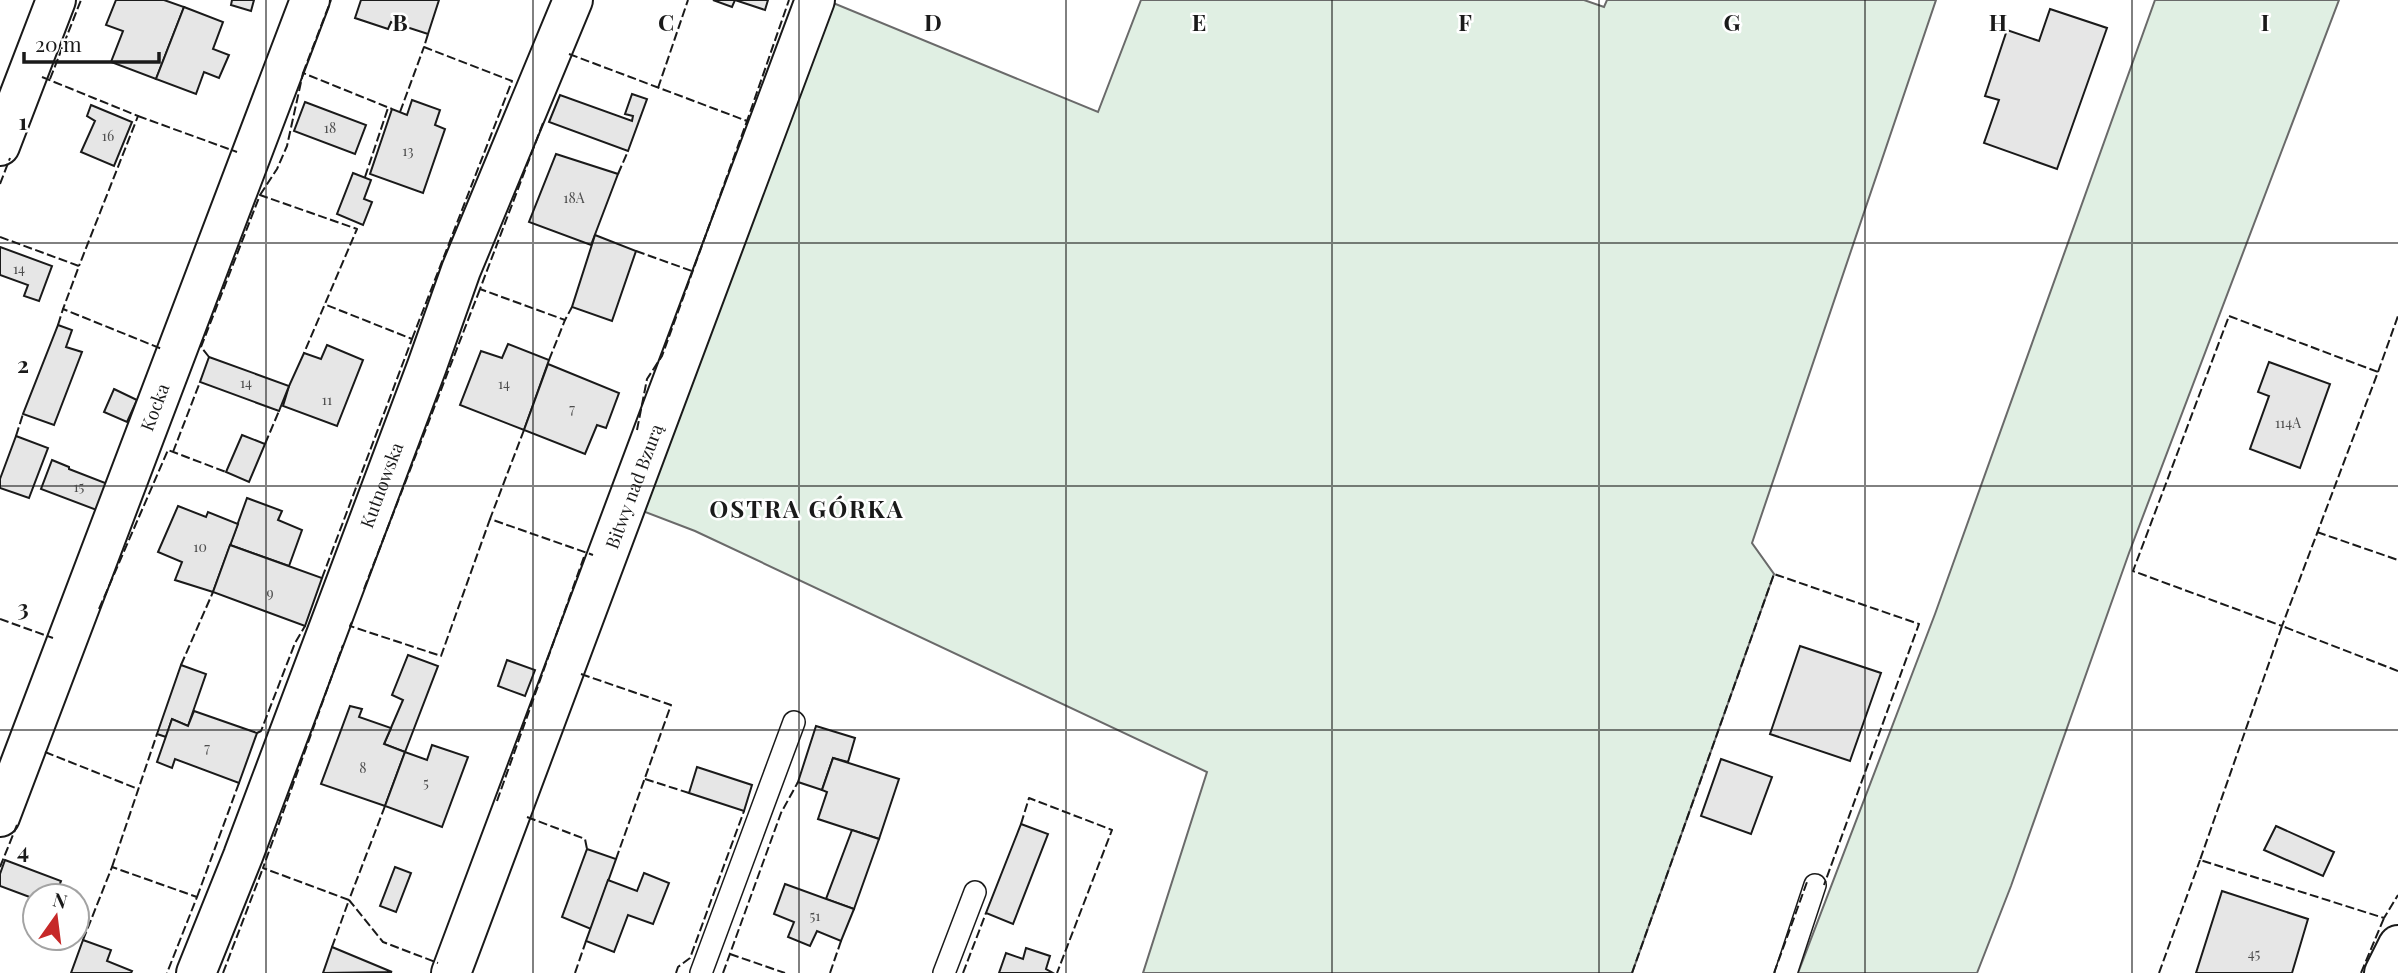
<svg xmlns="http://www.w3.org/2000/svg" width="2398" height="973" font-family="'Playfair Display',serif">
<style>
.green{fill:#e0efe3;stroke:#6a6a6a;stroke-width:2}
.building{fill:#e6e6e6;stroke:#1a1a1a;stroke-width:2}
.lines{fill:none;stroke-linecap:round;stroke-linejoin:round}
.service-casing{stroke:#1a1a1a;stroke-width:24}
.minor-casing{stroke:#1a1a1a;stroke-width:42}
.service{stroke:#fff;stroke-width:21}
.minor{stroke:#fff;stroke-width:38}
.fence{stroke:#1a1a1a;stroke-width:2;stroke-dasharray:9 3.5;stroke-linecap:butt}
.grid{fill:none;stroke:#1a1a1a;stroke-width:2;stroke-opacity:0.55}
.labels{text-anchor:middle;stroke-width:5;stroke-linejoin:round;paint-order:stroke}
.number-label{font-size:14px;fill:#4d4d4d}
.street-label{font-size:18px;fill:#1a1a1a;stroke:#fff}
.district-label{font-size:24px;font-weight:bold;letter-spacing:2px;fill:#1a1a1a;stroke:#fff}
.grid-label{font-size:23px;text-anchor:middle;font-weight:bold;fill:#1a1a1a;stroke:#fff;stroke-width:5;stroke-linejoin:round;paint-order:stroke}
</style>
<rect width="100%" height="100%" fill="#fff"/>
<g class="green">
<polygon points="826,0 1098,112 1141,0 1584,0 1604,7 1607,0 1936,0 1752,543 1774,574 1632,973 1143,973 1207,772 695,531 627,505"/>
<polygon points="2155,0 2339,0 2129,553 2011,886 1977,973 1798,973 1935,614"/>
</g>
<g class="building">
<polygon points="116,0 164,0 184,7 156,79 111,62 123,31 106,25"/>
<polygon points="232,0 254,0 251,11 231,5"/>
<polygon points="361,0 439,0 428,34 391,22 388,29 355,18"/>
<polygon points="713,0 735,0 732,7"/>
<polygon points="735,0 768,0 765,10"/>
<polygon points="184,7 223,22 213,49 229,55 219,78 204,72 196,94 156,79"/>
<polygon points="2050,9 2107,28 2057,169 1984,143 1999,100 1985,96 2007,30 2039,41"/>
<polygon points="632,94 647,99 628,151 549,122 560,95 632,121 633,116 625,114"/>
<polygon points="412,100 440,110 435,125 445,129 423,193 370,174 392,109 407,115"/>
<polygon points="305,102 366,125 355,154 294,131"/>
<polygon points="91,105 132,122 114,166 81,152 95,121 87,116"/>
<polygon points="556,154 618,174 591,245 529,222"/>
<polygon points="353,173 371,180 364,199 372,202 363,225 337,214"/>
<polygon points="595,235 636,251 612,321 572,307"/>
<polygon points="0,247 52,266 39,301 24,296 28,285 0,275"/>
<polygon points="58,325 72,330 66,347 82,352 54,425 23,414"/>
<polygon points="508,344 549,360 524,430 460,405 481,351 502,358"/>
<polygon points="327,345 363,360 337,426 283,406 289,386 304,353 321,359"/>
<polygon points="209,357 289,386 279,411 200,382"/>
<polygon points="2269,362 2330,384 2300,468 2250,449 2269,396 2258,392"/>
<polygon points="548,364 619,393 606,428 597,425 585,454 524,430"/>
<polygon points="114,389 137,400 127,422 104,412"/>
<polygon points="242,435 265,444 249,482 226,472"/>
<polygon points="16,436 48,448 29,498 0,488 0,479"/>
<polygon points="52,460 69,467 69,469 113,486 102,512 41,489"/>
<polygon points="247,498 282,511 278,520 302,530 289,566 230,545"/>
<polygon points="178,506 206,517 208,512 238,524 213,592 175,580 182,562 158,552"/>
<polygon points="230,545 322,578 305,626 213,592"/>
<polygon points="1800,646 1881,673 1850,761 1770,734"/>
<polygon points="408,655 438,666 405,752 384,744 403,700 392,695"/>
<polygon points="507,660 535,670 525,696 498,686"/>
<polygon points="181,665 206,674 188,726 172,719 166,737 157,734"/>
<polygon points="350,706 362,709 359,717 391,728 384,744 405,752 385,806 321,784"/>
<polygon points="194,711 257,733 239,783 175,759 172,768 157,762 172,719 188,726"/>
<polygon points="816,726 855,738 848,762 833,758 822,790 798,782"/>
<polygon points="432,745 468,757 442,827 385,806 405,752 427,760"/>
<polygon points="833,758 899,779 879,839 818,819 827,792 822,790"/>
<polygon points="1721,759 1772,777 1751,834 1701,816"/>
<polygon points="697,767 752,785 744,811 689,793"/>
<polygon points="1021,824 1048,834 1013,924 986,913"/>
<polygon points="2276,826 2334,852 2323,876 2264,850"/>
<polygon points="852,830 879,839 854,909 826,899"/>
<polygon points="587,849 616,859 591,929 562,917"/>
<polygon points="5,860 61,881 55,896 35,896 35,899 0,886 0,874"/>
<polygon points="395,867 411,873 396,912 380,906"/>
<polygon points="644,873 669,883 653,924 628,915 614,952 586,941 608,880 637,891"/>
<polygon points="785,884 854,909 841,941 817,931 810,946 788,937 794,922 774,914"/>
<polygon points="2222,891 2308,919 2292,973 2196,973"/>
<polygon points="83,940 111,950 107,961 132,971 131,973 71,973"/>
<polygon points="332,947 392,972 323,973"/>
<polygon points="1026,948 1050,956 1046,969 1053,973 999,973 1006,953 1023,959"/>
</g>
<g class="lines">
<defs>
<g id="service">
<polyline points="701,973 794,722"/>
<polyline points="944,973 975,892"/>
<polyline points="1786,973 1815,885"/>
</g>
<g id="minor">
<polyline points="0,146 56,0"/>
<path id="s1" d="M0,817l310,-817"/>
<path id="s2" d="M196,973l47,-117 184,-490 34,-96 112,-270"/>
<path id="s3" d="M451,973c124,-323 244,-648 364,-973"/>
<polyline points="2384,973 2398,945"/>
</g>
</defs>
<use href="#service" class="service-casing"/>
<use href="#minor" class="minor-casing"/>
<use href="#service" class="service"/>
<use href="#minor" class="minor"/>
<g class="fence">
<polyline points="569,54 747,121 789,0"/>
<polyline points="303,73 331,0"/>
<polyline points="42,77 138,116 79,266"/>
<polyline points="50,79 81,0"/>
<polyline points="658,88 688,0"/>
<polyline points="400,112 424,47"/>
<polyline points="138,116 237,152"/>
<polyline points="543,123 480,289 565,320 572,307"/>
<polyline points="618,174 628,151"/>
<polyline points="365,177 388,108"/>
<polyline points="0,184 10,158"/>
<polyline points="260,195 277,169 287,146 303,73 392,109"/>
<polyline points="0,237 79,266 63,309"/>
<polyline points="636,251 692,271"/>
<polygon points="2229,316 2378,372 2282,626 2133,571"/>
<polyline points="58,325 63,309 162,349"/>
<polyline points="412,339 512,81 424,47 428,34"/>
<polyline points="209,357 201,347 260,195 357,229 304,353"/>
<polyline points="549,360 565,320"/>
<polyline points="2378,372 2398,316"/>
<polyline points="524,430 490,519 593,555"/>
<polyline points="637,430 647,379 662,356 747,121"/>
<polyline points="16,436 23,414"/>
<polyline points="265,444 279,411"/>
<polyline points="173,452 200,382"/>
<polyline points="2317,532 2398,560"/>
<polyline points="322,578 412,339 324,304"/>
<polyline points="364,589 480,289"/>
<polyline points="99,609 168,450 226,472"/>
<polyline points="0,619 53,638"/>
<polyline points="352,622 350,626 441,656 490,519"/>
<polyline points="181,665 213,592"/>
<polyline points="2398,671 2282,626 2200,860 2384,918 2398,895"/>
<polyline points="581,674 671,705 616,859"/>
<polyline points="257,733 261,731 295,643 305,626"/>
<polyline points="45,752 138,789"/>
<polyline points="645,779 689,793"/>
<polyline points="497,801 585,554"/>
<polyline points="385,806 349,900 383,942 438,963"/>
<polyline points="527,817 585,839 587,849"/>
<polyline points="1021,824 1029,798 1112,830 1057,973"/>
<polyline points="0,867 17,825"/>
<polyline points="112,867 157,734"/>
<polyline points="197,897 239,783"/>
<polyline points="83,940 112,867 197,897 167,973"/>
<polyline points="332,947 349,900 263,868 343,645"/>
<polyline points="730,954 785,973"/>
<polyline points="223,973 263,868"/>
<polyline points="575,973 586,941"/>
<polyline points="676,973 678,967 690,958 744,811"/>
<polyline points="723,973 781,813 798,782"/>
<polyline points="830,973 841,941"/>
<polyline points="963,973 986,913"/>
<polyline points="1632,973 1774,574 1919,624 1824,885"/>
<polyline points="1774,973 1807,882"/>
<polyline points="2159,973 2200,860"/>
<polyline points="2361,973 2384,918"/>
</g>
</g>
<path class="grid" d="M266,0v973M533,0v973M799,0v973M1066,0v973M1332,0v973M1599,0v973M1865,0v973M2132,0v973M0,243h2398M0,486h2398M0,730h2398"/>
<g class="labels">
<g class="number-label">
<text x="330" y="133">18</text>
<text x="108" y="141">16</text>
<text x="408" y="156">13</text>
<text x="574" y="203">18A</text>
<text x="19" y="274">14</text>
<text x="246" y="388">14</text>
<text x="504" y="389">14</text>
<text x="327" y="405">11</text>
<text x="572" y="414">7</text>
<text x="2288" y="428">114A</text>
<text x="79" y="492">15</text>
<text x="200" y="552">10</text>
<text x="270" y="598">9</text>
<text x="207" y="753">7</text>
<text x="363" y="773">8</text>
<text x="426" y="788">5</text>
<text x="815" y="921">51</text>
<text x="2254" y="959">45</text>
</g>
<g class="street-label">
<text dy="6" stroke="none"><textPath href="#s1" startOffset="438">Kocka</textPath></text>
<text dy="6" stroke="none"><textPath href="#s2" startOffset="522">Kutnowska</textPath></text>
<text dy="6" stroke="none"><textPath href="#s3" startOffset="520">Bitwy nad Bzurą</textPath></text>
</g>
<g class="district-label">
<text x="807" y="518">OSTRA GÓRKA</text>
</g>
</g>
<g class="grid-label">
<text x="400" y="31">B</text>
<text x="666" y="31">C</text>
<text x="933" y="31">D</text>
<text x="1199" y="31">E</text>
<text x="1465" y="31">F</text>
<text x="1732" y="31">G</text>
<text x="1998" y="31">H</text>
<text x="2265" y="31">I</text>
<text x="23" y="130">1</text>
<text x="23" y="373">2</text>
<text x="23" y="616">3</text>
<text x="23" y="859">4</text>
</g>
<g transform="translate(56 917) rotate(14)"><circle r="33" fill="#ffffff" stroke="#a3a3a3" stroke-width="2"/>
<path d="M0-5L12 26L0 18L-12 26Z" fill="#c62828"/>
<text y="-10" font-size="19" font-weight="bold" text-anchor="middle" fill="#1a1a1a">N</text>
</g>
<path d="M24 52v10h135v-10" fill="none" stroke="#1a1a1a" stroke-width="3.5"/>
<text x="35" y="52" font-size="21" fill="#1a1a1a" stroke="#ffffff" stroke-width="5" paint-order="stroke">20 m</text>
</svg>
